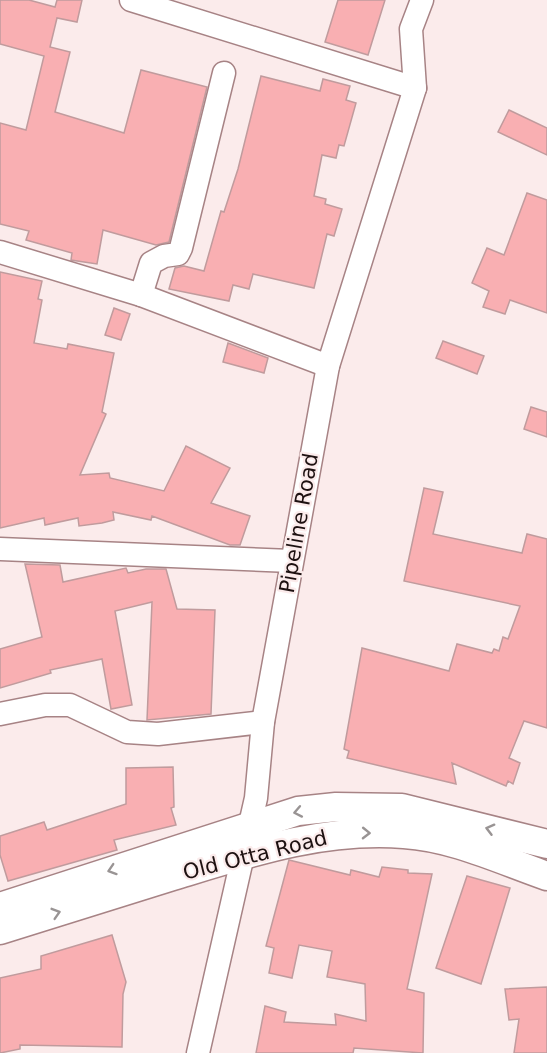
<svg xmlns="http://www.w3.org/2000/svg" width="547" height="1053" font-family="'DejaVu Sans',sans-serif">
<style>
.building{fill:#f9afb2;stroke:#c09b9d;stroke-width:1.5}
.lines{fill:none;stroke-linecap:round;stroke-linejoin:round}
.minor-casing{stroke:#a78385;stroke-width:25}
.major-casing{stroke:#a78385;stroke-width:31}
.minor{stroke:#fff;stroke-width:22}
.major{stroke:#fff;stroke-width:28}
.oneway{stroke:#999494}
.labels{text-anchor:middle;stroke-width:4.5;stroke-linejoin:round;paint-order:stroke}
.street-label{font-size:21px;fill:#1d1111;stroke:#fbebeb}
</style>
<rect width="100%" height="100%" fill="#fbebeb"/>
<g class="building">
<polygon points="0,0 29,0 55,7 57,0 82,0 77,22 57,18 50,47 70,52 55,112 124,133 141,70 207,87 169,242 156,245 103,230 97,264 71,260 72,253 26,240 29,231 0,224 0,123 26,130 44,56 0,44"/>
<polygon points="338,0 385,0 368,55 325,42"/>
<polygon points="261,76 320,91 323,79 350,86 346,100 356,103 344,146 339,145 336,158 322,155 314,196 326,199 325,204 342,209 334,236 327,234 314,288 253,274 249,289 233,285 229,301 169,289 175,268 184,266 204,271 221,211 224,212 238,169"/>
<polygon points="509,110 547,128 547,155 498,132"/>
<polygon points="527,193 547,200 547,313 510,300 505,314 483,307 489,291 472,283 487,248 504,255"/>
<polygon points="0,272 42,281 38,299 42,300 34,343 67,349 68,344 114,353 102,412 106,414 80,475 109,473 110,478 164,491 186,446 230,468 211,503 250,516 240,545 230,545 152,516 151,520 113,512 114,520 102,523 79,526 78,518 45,525 44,518 0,528"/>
<polygon points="114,308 130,314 121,340 105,335"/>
<polygon points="443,341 484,356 477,374 436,358"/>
<polygon points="228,343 268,358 264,373 223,362"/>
<polygon points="531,407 547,412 547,437 524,429"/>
<polygon points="424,488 443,492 433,534 522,553 527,534 547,539 547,728 524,721 509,758 520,763 513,784 508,781 506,786 452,763 456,784 347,758 349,751 344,749 362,648 449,671 457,644 492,653 494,649 499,651 503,637 508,639 520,606 404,581"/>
<polygon points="25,564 60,565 63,582 126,568 128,573 146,569 166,569 177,609 215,610 211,714 147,720 152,602 115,611 132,705 111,709 102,659 50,670 51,673 0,688 0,649 42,637"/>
<polygon points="173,767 174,807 171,808 176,825 114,840 117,850 8,881 0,855 0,836 44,822 47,830 126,804 126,768"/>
<polygon points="289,860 350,875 351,870 379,877 382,867 408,870 408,873 432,874 407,989 424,993 423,1053 354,1048 353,1053 256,1053 265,1006 286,1012 284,1022 336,1025 335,1014 366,1021 365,984 327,977 332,951 299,945 292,978 269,973 274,948 266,946"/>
<polygon points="467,876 510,888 481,984 436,968"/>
<polygon points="112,935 126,982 123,994 122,1047 20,1045 20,1049 0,1053 0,978 41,969 41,956"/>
<polygon points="547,987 547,1053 514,1053 519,1019 509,1020 505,989"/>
</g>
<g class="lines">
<defs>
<g id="minor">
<polyline points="131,0 415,88"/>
<polyline points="0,252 141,295 328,366"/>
<polyline points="141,295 151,263 164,256 178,254 181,248 224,73"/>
<polyline points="0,549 291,561"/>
<polyline points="0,714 45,705 70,705 127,732 158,734 263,722"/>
<polyline points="198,1053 256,798 263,722 328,366 415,88 411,29 422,0"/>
</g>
<g id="major">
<polyline points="0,907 298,811 336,807 402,808 547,844"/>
<path d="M0,930c58,-18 116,-36 173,-54 78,-24 149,-48 231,-42 49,3 97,26 143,42"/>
</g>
</defs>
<use href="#minor" class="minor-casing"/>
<use href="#major" class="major-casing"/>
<use href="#minor" class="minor"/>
<use href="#major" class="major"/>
</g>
<defs><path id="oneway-chevron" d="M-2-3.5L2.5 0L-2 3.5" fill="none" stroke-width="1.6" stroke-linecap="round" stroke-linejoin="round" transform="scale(1.5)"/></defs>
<g class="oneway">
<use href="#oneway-chevron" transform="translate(298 812) rotate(169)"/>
<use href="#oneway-chevron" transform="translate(490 829) rotate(-165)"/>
<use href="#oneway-chevron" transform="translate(366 833) rotate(1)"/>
<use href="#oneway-chevron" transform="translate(112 870) rotate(162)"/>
<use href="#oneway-chevron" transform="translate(56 913) rotate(-17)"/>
</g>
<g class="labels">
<g class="street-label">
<text transform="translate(299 523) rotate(-80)" y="7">Pipeline Road</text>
<text transform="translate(255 855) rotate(-14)" y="7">Old Otta Road</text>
</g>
</g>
</svg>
